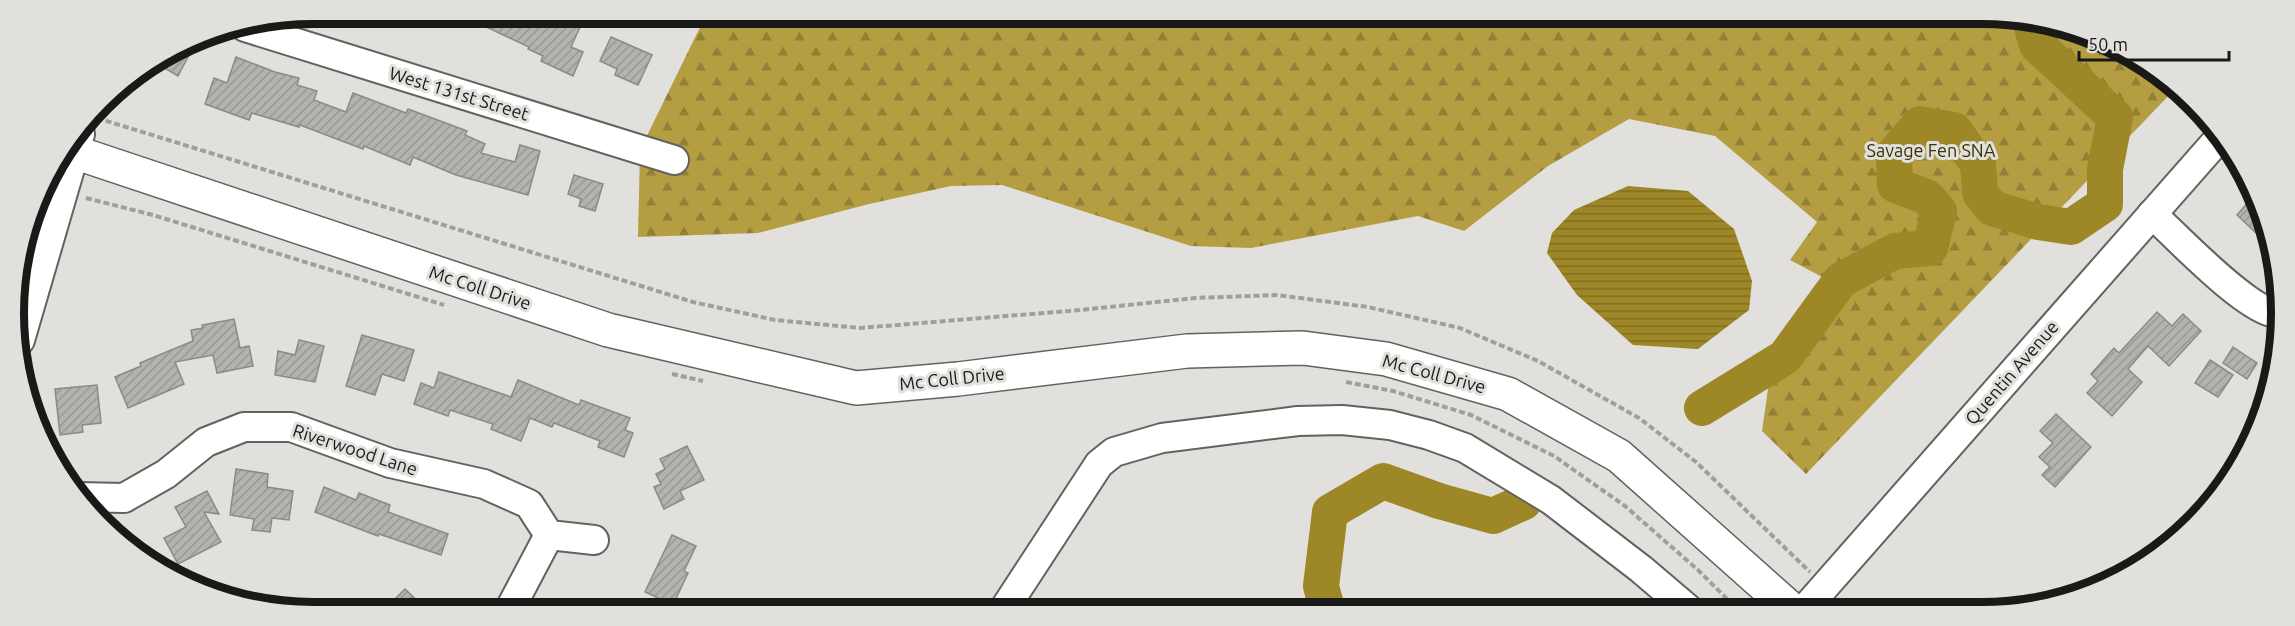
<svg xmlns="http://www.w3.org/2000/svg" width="2295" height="626" font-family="Ubuntu,sans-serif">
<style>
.forest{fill:url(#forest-firs)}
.water{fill:url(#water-rules)}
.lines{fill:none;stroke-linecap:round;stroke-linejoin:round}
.river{stroke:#9e8727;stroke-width:36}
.building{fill:url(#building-hatch);stroke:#8b8a87;stroke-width:1.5}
.minor-casing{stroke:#62625e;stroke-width:32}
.major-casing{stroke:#62625e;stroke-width:36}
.path{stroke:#a09f9c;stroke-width:4;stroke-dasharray:6 3;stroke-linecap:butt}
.minor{stroke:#fff;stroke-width:28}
.major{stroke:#fff;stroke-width:33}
.labels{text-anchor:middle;stroke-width:6;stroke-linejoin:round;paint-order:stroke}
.street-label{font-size:18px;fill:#191918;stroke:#e1e0dc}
.park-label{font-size:18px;fill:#3b3108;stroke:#e1e0dc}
.rim{fill:none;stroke:#191918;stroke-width:8}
</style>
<defs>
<pattern id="forest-firs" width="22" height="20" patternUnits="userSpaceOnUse" patternTransform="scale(1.5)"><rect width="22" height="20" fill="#b59e42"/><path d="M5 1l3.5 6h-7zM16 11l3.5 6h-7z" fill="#928036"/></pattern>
<pattern id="water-rules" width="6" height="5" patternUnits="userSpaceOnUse" patternTransform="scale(1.5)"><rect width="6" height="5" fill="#9e8727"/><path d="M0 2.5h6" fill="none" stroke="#806e21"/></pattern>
<pattern id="building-hatch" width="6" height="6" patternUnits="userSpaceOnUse" patternTransform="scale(1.5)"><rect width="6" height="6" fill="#b3b2ae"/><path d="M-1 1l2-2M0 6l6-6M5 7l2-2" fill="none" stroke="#999895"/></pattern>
</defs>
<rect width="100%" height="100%" fill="#e1e0dc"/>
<polygon class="forest" points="706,15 2040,19 2148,64 2174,90 1806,474 1762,431 1774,347 1804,339 1826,279 1790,260 1817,222 1715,136 1629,119 1548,166 1464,231 1418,216 1251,248 1191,246 1002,185 951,186 869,204 758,233 638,237 640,150"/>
<polygon class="water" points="1628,186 1688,191 1734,229 1752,281 1749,310 1698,349 1633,345 1577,295 1547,253 1552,233 1574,210"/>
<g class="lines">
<g class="river">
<polyline points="1702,408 1785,357 1841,280 1895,251 1930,248 1939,211 1927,197 1895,185 1894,154 1920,124 1954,130 1978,164 1980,193 1992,208 2038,222 2071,227 2105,204 2105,169 2115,117 2037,45 2030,19"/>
<polyline points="1327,609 1321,586 1330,512 1383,481 1439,501 1493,516 1524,502"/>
</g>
</g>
<g class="building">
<polygon points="490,14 552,14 580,27 571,47 583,52 573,76 541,61 543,56 528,49 529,47 484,26"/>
<polygon points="199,36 178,76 156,63"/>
<polygon points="611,37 652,55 638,85 615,75 617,69 600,61"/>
<polygon points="236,57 275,72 299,78 297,85 317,91 314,100 346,112 353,93 406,113 408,109 467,131 465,135 485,144 481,153 515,162 520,145 540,151 528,195 456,175 413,157 410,165 364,146 363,149 300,125 299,127 252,113 249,120 205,104 214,78 227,83"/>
<polygon points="574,175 603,184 595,211 579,206 581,199 568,194"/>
<polygon points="2252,198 2263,223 2274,250 2237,215"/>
<polygon points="2157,312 2172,326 2183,314 2201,331 2169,366 2148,346 2128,369 2142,382 2112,416 2087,393 2098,381 2091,374 2114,348 2119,353"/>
<polygon points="234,319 240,348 249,346 253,366 217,373 213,355 175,362 184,384 128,408 115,377 141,366 140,363 193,341 191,330 203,328 202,325"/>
<polygon points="362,335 414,350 404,381 382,374 375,395 346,386"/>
<polygon points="299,340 324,346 315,382 275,375 278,351 295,355"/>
<polygon points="2233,347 2257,363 2247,379 2223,363"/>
<polygon points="2210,360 2233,375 2218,397 2195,383"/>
<polygon points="439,372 511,397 518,380 579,405 581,400 630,418 625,430 633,433 624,457 598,447 600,441 554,423 552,427 530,418 521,441 491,429 493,424 450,410 448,416 414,404 421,383 434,388"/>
<polygon points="97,385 101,423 82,425 83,432 60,435 55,389"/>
<polygon points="2056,414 2091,447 2055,487 2042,475 2050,467 2039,457 2053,443 2040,431"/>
<polygon points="687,446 704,480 680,491 684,499 664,509 654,487 661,484 656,474 665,469 660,459"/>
<polygon points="236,469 268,474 267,487 293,491 289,520 272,518 270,532 252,530 254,519 230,515"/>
<polygon points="324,487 356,500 359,493 390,505 388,512 448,534 441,555 379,534 378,536 315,512"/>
<polygon points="207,491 219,514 204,512 221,542 178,564 164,538 186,527 175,507"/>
<polygon points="672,535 696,546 684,571 688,573 673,605 645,592"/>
<polygon points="405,589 424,607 387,607"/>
</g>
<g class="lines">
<defs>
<g id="minor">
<polyline points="245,27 674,160"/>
<path d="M2152,214c24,22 95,97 124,99"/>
<polyline points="20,340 80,134"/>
<polyline points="78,497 124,498 166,474 206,442 244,427 291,427 390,463 484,484 529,504 549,535 594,540"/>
<polyline points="511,607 549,535"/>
<polyline points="1005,608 1099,464 1114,452 1162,438 1298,421 1342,420 1390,425 1429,435 1465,448 1551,500 1641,569 1688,609"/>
<polyline points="1804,610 2221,136"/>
</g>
<polyline id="major" points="68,150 608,330 856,388 958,379 1187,351 1303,348 1386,359 1508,394 1619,456 1792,610"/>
</defs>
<use href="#minor" class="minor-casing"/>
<use href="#major" class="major-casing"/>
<g class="path">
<polyline points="97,118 693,302 775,320 860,328 1080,310 1195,298 1277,295 1368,307 1460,328 1538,361 1639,418 1696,462 1810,572"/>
<polyline points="86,198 153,215 444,305"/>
<polyline points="672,374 703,381"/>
<polyline points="1346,382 1393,391 1471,415 1554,456 1625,506 1698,570 1737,609"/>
<polyline points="1841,602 1848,610"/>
</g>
<use href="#minor" class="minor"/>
<use href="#major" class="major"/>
</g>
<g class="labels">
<g class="street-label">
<text transform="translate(459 94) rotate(17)" y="6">West 131st Street</text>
<text transform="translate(480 288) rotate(18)" y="6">Mc Coll Drive</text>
<text transform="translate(2012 373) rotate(-49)" y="6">Quentin Avenue</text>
<text transform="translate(1434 374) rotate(15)" y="6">Mc Coll Drive</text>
<text transform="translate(952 379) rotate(-6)" y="6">Mc Coll Drive</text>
<text transform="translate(355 450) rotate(18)" y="6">Riverwood Lane</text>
</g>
<g class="park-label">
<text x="1931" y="157">Savage Fen SNA</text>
</g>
</g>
<path d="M0 0H2295V626H0ZM313 24H1982A289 289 0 0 1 2271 313V313A289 289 0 0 1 1982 602H313A289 289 0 0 1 24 313V313A289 289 0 0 1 313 24Z" fill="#e1e0dc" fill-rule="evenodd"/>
<path class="rim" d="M313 24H1982A289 289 0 0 1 2271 313V313A289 289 0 0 1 1982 602H313A289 289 0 0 1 24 313V313A289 289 0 0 1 313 24Z"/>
<path d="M2079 51v9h150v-9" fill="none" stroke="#191918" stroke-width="3"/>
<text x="2088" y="51" font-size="18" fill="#191918" stroke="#e1e0dc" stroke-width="4.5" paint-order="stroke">50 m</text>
</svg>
